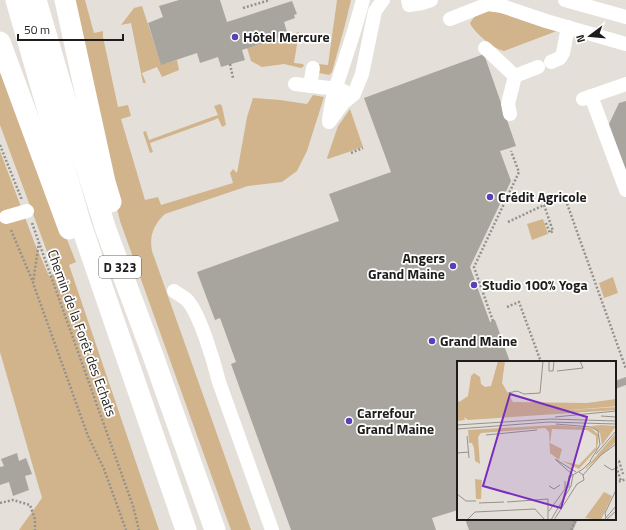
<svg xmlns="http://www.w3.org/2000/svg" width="626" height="530" font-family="'Titillium Web',sans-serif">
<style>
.green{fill:#d1b48c}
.building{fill:#a8a49e}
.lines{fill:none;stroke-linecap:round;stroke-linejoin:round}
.path{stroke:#93918c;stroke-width:2.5;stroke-dasharray:2 2;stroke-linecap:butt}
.minor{stroke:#fff;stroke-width:14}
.highway{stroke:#fff;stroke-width:21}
.poi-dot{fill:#5840b8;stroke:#fff;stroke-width:1.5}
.labels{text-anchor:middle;stroke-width:3.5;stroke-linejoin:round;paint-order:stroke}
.shield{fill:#fff;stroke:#62615f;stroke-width:1}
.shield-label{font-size:13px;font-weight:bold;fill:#1e1d1b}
.poi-label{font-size:14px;font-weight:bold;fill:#1e1d1b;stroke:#fff;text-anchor:start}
.street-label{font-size:14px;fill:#1e1d1b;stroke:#fff}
.inset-road{fill:none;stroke:#95928d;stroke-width:1}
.view{fill:#7b2cbf;fill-opacity:0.15;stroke:#7b2cbf;stroke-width:2}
.inset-edge{fill:none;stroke:#1e1d1b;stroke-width:2}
</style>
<rect width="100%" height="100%" fill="#e4e0d9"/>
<g class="green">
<path d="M73,0h12l9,33 9,-2v6l15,70 10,-2 3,11 -10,3 24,81 13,-3 3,8 72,-22 -3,-10 3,-4 4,4 10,-56 6,-19 27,2 27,4 6,-9 11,2 -17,54 -10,20 -15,11 -34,4 -83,28c-11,10 -16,22 -13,37l99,279h-20l-111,-309 -9,-38z"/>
<polygon points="337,0 351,0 345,25 332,72 329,75 319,73 318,69 318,64 328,65"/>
<polygon points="142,6 161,64 177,60 179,70 162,77 157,67 142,73 146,83 143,83 131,23 121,25 134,8"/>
<path d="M494,9l63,22 -53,20c-9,-1 -31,-19 -34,-28l5,-7z"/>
<polygon points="299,32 294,63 303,64 304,66 301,68 284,64 262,67 251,61 247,48"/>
<polygon points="0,71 76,262 69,265 159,530 19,530 42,498 0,352 0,151 35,244 49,276 55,273 0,125"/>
<polygon points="220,104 222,106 226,125 222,127 218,118 214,120 150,143 153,152 150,153 143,132 146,131 149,140 212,117 218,115 214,106"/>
<polygon points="350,109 363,147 328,159 327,158 338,126"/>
<polygon points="543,219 548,234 532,240 527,224"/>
<polygon points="613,277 618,293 604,298 599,283"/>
</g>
<g class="building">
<polygon points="179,0 220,0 227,22 292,1 297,14 294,15 295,18 284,22 288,35 242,50 245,60 221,67 218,57 200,63 197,53 161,65 148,23 163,17 159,6"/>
<polygon points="484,54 516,146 500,151 511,181 470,267 490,322 495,320 510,362 458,362 458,510 432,518 436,530 291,530 231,364 236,362 220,318 215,320 197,272 339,221 329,194 391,172 364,98"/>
<polygon points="626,101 626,173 608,126 619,103"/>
<polygon points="626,377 626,385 615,389 615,381"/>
<polygon points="17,453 19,461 26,458 32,474 25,476 29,490 13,496 9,482 0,485 0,467 4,466 1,459"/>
<polygon points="465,519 578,519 573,530 469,530"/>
</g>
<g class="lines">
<g class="path">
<polyline points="243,8 270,0"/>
<polyline points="230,64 233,78"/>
<polyline points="0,145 22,200"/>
<polyline points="351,153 363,148"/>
<polyline points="544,205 553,231 550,233 545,221"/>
<polyline points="508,222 544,205 565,198 626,369"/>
<polyline points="32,223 133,506 139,530"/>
<polyline points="11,230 33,282"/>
<polyline points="39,242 33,283 88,436 104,469 126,530"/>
<polyline points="507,307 519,302 541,362"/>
<polyline points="493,321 474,267 519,172 511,151"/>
<polyline points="615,462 619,461 623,474"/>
<polyline points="615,463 621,481"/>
<polyline points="615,483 626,479"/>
<polyline points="0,503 13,500 30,505 35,519 35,530"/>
<polyline points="571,530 576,519"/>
</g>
<g class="minor">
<polyline points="408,0 409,5 422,3 431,0"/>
<polyline points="565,0 626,17"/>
<polyline points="450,19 488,4 502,6 546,21 626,44"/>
<polyline points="485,48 515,76 508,104 510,114"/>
<polyline points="551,62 560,58 563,53 568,27"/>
<polyline points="515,76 538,67"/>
<polyline points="295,84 329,88 344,91"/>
<polyline points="310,86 313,68"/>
<polyline points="591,96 626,190"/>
<polyline points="583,99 626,84"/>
<path d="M329,121c2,-24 11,-45 18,-68 6,-17 11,-35 16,-53"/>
<polyline points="329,122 343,103 354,94 362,74 375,11 383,0"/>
<polyline points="6,217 27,211"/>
<path d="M174,291c4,3 10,6 13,9 13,14 27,62 32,82l53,148"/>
</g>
<g class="highway">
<polyline points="16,0 81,225 186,530"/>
<polyline points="36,0 71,119 106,230 152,353 215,530"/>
<polyline points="65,0 105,182 111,202"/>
<polyline points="0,42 69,229"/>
</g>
</g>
<g class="poi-dot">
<circle cx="235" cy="37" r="4"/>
<circle cx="490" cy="197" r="4"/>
<circle cx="453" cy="266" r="4"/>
<circle cx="474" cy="285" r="4"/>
<circle cx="432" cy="341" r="4"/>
<circle cx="349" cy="421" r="4"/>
</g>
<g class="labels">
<rect class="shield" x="99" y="256" width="42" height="22" rx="3"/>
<g class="shield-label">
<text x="120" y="272">D 323</text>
</g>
<g class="poi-label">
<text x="243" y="42">Hôtel Mercure</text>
<text x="498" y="202">Crédit Agricole</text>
<text x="445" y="263" text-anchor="end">Angers<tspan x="445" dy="16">Grand Maine</tspan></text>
<text x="482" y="290">Studio 100% Yoga</text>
<text x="440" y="346">Grand Maine</text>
<text x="357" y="418">Carrefour<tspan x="357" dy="16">Grand Maine</tspan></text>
</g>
<g class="street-label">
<text transform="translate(82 333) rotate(70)" y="5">Chemin de la Forêt des Echats</text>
</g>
</g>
<g transform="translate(457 361)">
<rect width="159" height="159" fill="#e4e0d9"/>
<path d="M41,0h7l-3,22 11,19 74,1 29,-4v7l-8,1 -63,5 71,-5v3l-148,10 -4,-3 1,3 -8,1v-22l2,3 9,-6 3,-20 3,-3 6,4 1,7 4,3 6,-1zM99,64l35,3 8,7 -2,14 -18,20 -17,-8 17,4 17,-18v-11l-9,-6 -35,-1 -2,14 12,6 -3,11 -9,-7 -1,-21 -4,-4 -64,5 -3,4 2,27 -5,-3 -1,-13 -2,-5h-3l-1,-13zM144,64l15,1 -14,19 -2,-12 -9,-7zM159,72v9l-30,27h-1zM18,118l7,1 -1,19h-5zM147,131l8,4 -11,24 -16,-2z" fill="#d1b48c"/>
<path class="inset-road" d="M92,0v10h4l1,-10M100,10l26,-3 -3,-7M51,32l9,-2 7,3 16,-1 3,-32M144,55l15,1M98,56l61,-6M99,63l35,3 7,4 2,14 -10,16M0,64l94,-6 65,2M0,68l92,-7 67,2M29,74l51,-5M10,75l2,22M0,92l12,-1M139,93l20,-23M98,98l21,13M99,99l17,15M147,104l8,5 4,-2M126,114l18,-20 15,-11M120,123l7,-4 -1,-5 -4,-3M92,125l5,3 6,-4M112,127v-12h3M0,133l9,7h10M50,141l41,-3M22,142l25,-1M78,148l10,11M92,150l16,-22v-8M149,157l-1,-5 11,-23M148,158l11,-13M10,159l8,-8 60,-3M91,159v-21M94,159l20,-34 2,-11 10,-6 8,-8M97,159l23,-36M149,159l10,-9"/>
<path class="view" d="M53,33l77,23 -26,91 -78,-22z"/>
<rect width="159" height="159" class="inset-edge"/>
</g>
<g transform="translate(590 36) rotate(254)" stroke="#ffffff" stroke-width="3" paint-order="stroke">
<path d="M0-3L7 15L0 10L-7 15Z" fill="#1e1d1b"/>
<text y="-6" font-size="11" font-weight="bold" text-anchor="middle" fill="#1e1d1b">N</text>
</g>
<path d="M18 34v6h105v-6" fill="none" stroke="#1e1d1b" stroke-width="2"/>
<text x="24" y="34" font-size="12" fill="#1e1d1b" stroke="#ffffff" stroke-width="3" paint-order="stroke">50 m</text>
</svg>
